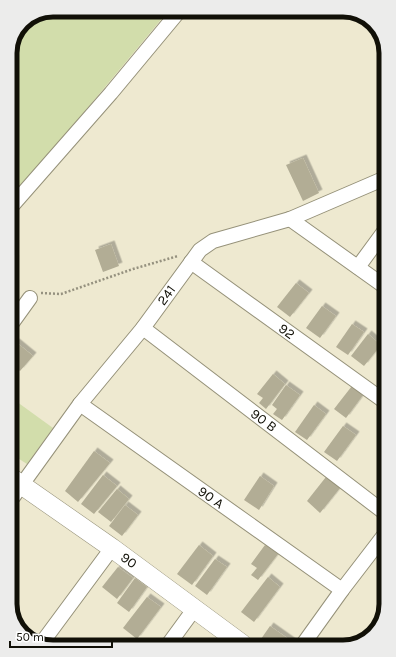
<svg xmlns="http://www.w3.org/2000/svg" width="396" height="657" font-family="Karla,sans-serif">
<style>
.green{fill:#d2ddab}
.building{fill:#b2ad95;filter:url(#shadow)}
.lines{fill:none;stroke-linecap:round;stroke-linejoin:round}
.street-casing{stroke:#959179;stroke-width:16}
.secondary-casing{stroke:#959179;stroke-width:20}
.path{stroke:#95917f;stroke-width:2.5;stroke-dasharray:2 2;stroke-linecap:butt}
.street{stroke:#fff;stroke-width:14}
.secondary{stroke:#fff;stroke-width:19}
.labels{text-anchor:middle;stroke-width:3.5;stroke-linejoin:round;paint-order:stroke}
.street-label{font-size:14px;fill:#111007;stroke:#fff}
.rim{fill:none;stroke:#111007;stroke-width:5}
</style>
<defs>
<filter id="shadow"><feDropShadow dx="3.5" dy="-3.5" stdDeviation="0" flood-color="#0004"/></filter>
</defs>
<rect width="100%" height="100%" fill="#eee9d0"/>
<g class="green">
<polygon points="53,10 169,10 11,200 10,51 23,22"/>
<polygon points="13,399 53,428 27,464 13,455"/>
</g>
<g class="building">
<polygon points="303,158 319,193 303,201 286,165"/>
<polygon points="111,244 119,266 103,272 95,250"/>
<polygon points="296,283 309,293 290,317 277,307"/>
<polygon points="322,306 336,316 320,338 306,328"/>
<polygon points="352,324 364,332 348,355 336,347"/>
<polygon points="368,334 381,345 364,366 351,356"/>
<polygon points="16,342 33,356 20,371 12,365 12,347"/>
<polygon points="273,374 285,384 266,409 259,403 263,398 257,394"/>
<polygon points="286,385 300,395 282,420 273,414 277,409 272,405"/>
<polygon points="352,386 363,395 346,418 334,409"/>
<polygon points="314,405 326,414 307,440 295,432"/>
<polygon points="343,426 356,435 337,461 324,452"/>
<polygon points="94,451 110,463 78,502 65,491"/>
<polygon points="103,475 117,486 94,514 81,504"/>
<polygon points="260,476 274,486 259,510 244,500"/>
<polygon points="326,477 340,488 320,513 307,501"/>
<polygon points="117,489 129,499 111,522 98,512"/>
<polygon points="125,505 138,515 122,536 109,526"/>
<polygon points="199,545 213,556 192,585 177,574"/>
<polygon points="265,545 278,554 258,580 251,575 257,568 251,564"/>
<polygon points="215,559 227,567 207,595 195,586"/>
<polygon points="118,567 133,578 117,599 102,587"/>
<polygon points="268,577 280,587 254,622 241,612"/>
<polygon points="135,578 147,587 129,612 117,603"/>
<polygon points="147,597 161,607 137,639 123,628"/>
<polygon points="270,626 294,643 293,644 268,644 261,639"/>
</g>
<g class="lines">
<defs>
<g id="street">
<polyline points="11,207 111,93 180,10"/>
<polyline points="290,219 384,286"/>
<polyline points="191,262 384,401"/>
<polyline points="358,267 383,233"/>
<polyline points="12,323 30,298"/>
<polyline points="143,328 385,513"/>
<polyline points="80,404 342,590"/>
<polyline points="13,497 80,404 143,328 200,250 213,241 290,219 383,179"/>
<polyline points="304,643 342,590 385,534"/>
<polyline points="41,644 112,548"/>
<polyline points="168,645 195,608"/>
</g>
<polyline id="secondary" points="13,479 112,548 242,644"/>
</defs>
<use href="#street" class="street-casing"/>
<use href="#secondary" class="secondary-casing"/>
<polyline class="path" points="41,293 61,294 133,269 178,256"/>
<use href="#street" class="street"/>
<use href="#secondary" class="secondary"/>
</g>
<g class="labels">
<g class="street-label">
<text transform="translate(166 295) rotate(-54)" y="5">241</text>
<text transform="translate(287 331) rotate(36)" y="5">92</text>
<text transform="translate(264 420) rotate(37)" y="5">90 B</text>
<text transform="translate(211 497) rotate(35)" y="5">90 A</text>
<text transform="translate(129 560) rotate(36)" y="5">90</text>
</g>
</g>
<path d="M0 0H396V657H0ZM53 17H343A36 36 0 0 1 379 53V604A36 36 0 0 1 343 640H53A36 36 0 0 1 17 604V53A36 36 0 0 1 53 17Z" fill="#ececeb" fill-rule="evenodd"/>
<path class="rim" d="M53 17H343A36 36 0 0 1 379 53V604A36 36 0 0 1 343 640H53A36 36 0 0 1 17 604V53A36 36 0 0 1 53 17Z"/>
<path d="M10 641v6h102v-6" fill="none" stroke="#111007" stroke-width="2"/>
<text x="16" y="641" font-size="12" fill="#111007" stroke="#ffffff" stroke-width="3" paint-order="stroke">50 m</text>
</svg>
